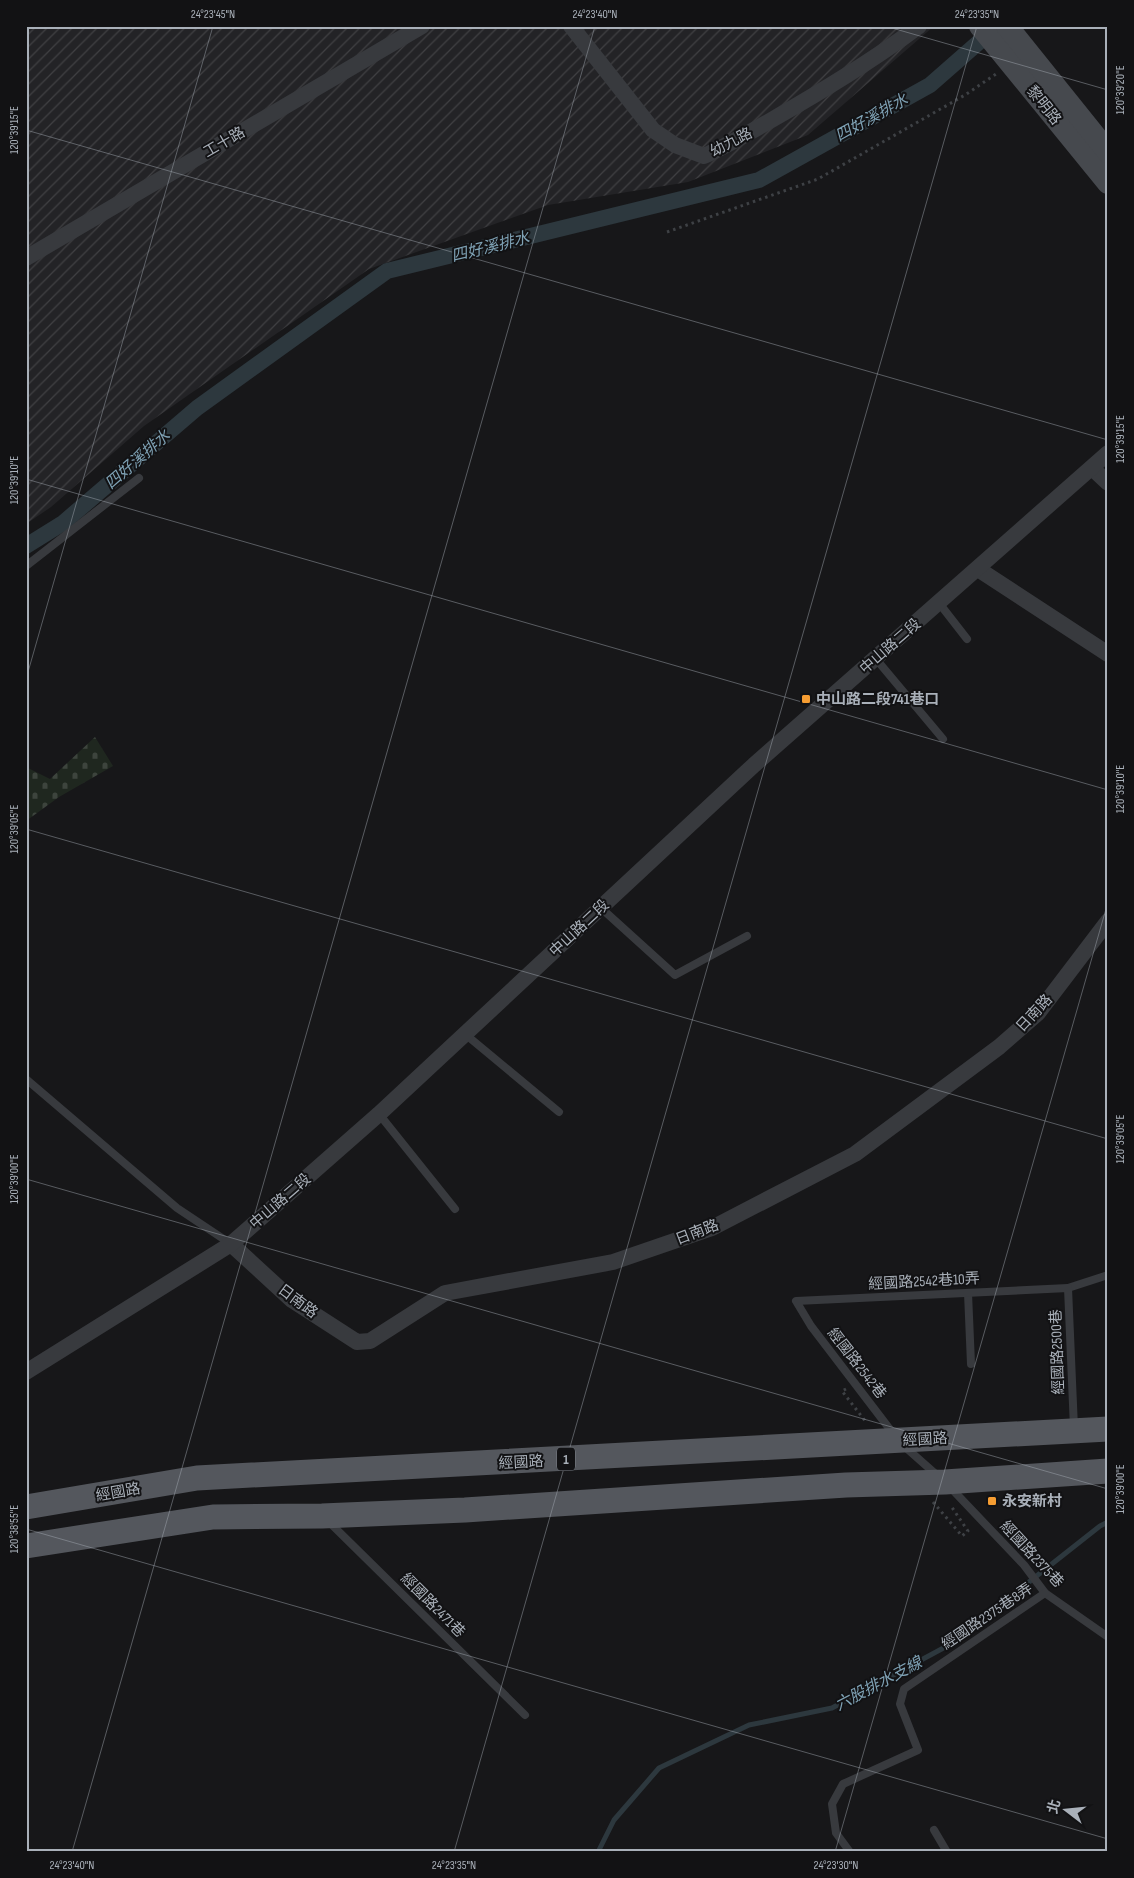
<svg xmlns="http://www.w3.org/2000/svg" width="1134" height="1878" font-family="'Sofia Sans Condensed','Noto Sans TC',sans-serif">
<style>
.industrial{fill:url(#industrial-furrows)}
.cemetery{fill:url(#cemetery-stones)}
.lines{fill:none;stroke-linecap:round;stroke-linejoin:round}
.stream{stroke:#2d383e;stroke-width:5}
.canal{stroke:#2d383e;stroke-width:16}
.path{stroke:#3e4145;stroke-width:3;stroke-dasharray:2.5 4;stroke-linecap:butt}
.lane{stroke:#383a3e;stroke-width:8}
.street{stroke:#383a3e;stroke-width:16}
.secondary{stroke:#46494e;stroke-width:22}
.primary{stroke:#54575d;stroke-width:25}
.ticks{fill:none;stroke:#a9b0b9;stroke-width:1;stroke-opacity:0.45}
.poi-dot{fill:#f69d32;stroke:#121214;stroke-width:2}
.labels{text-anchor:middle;stroke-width:4;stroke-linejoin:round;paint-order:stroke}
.shield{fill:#121214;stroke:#7c8188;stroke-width:1}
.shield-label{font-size:14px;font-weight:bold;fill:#a9b0b9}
.street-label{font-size:15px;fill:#a9b0b9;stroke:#121214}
.poi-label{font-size:15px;font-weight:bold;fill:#a9b0b9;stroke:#121214;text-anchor:start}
.water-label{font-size:16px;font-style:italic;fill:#7fa2b5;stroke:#121214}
.neatline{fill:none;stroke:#a9b0b9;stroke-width:2}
.ticks-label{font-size:12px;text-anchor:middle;fill:#a9b0b9}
</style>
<defs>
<pattern id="industrial-furrows" width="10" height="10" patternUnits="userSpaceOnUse" patternTransform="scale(1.25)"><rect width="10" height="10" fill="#232326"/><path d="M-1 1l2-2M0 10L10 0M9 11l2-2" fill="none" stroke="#404043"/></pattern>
<pattern id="cemetery-stones" width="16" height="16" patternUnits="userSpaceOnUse" patternTransform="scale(1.25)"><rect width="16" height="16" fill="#1f271f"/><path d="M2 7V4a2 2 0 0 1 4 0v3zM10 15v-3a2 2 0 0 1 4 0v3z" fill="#3d443d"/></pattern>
</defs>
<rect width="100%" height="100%" fill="#171719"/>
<polygon class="industrial" points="26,26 934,26 808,135 688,182 548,205 369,269 144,426 51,507 26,524"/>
<polygon class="cemetery" points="95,737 113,766 59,797 26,821 26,767 50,779"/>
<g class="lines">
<polyline class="stream" points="598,1852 614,1820 659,1768 749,1725 832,1708 949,1645 1100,1526 1108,1522"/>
<polyline class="canal" points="26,546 63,523 197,408 387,271 759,180 930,85 995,28"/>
<g class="path">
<polyline points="667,232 818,179 965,95 996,74"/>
<polyline points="846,1389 842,1391 866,1422"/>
<polyline points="933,1502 962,1536 968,1531 951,1506"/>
</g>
<g class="lane">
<polyline points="26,566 139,478"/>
<polyline points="939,603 967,639"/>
<polyline points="876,659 943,739"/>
<polyline points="601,908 675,975 747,936"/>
<polyline points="465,1034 559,1112"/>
<polyline points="26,1079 177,1208 231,1244"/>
<polyline points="379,1114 455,1209"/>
<polyline points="1068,1288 1108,1275"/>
<polyline points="968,1293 971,1364"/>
<polyline points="895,1436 811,1326 796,1301 1068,1288 1074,1428"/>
<polyline points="904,1446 939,1477"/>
<polyline points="949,1486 1024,1565 1045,1593 1108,1637"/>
<polyline points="329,1522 525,1715"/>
<polyline points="934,1830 947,1852"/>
<polyline points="850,1852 836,1833 832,1804 843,1784 918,1750 900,1704 904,1689 1045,1593"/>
</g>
<g class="street">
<path d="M571,26l82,104 22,15 29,11c31,-14 60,-32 90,-49 43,-25 85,-51 125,-81"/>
<polyline points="26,258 422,26"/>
<polyline points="1092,468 1108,483"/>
<polyline points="978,569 1108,654"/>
<polyline points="231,1244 292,1300 357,1342 370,1341 445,1293 613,1262 712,1228 855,1154 999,1047 1038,1013 1108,921"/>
<polyline points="26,1372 231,1244 379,1114 754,765 1108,453"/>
</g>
<g class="secondary">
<polyline points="980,26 1108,183"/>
<polyline points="1007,26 1108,152"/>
</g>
<g class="primary">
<polyline points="26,1507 197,1478 1108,1429"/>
<polyline points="26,1546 213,1517 322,1516 465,1510 846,1485 945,1482 1108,1471"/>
</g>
</g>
<path class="ticks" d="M885,26l223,64M26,130l1082,310M26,479l1082,311M26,679l187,-653M26,829l1082,310M26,1179l1082,310M26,1529l1082,310M72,1852l523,-1826M454,1852l523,-1826M835,1852l273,-950"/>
<g class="poi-dot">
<rect x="801" y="694" width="10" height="10" rx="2.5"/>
<rect x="987" y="1496" width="10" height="10" rx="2.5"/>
</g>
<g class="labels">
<rect class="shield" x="557" y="1447.5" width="18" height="23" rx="4"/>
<g class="shield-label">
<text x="566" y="1464">1</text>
</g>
<g class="street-label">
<text transform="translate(1044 105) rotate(51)" y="5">黎明路</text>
<text transform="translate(224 142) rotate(-30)" y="5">工十路</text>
<text transform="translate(731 142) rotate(-27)" y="5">幼九路</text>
<text transform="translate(890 646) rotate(-41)" y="5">中山路二段</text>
<text transform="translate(579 928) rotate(-43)" y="5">中山路二段</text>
<text transform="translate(1034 1013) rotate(-47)" y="5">日南路</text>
<text transform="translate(280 1201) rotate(-41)" y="5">中山路二段</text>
<text transform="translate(697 1232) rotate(-21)" y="5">日南路</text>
<text transform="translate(924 1281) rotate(-3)" y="5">經國路2542巷10弄</text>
<text transform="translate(298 1301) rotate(37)" y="5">日南路</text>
<text transform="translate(1057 1352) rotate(-92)" y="5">經國路2500巷</text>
<text transform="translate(857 1363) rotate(52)" y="5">經國路2542巷</text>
<text transform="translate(925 1439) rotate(-3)" y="5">經國路</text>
<text transform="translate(521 1462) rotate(-3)" y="5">經國路</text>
<text transform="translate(118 1492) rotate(-10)" y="5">經國路</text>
<text transform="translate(1032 1554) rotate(47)" y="5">經國路2375巷</text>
<text transform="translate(433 1605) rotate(45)" y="5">經國路2471巷</text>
<text transform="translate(987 1616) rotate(-34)" y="5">經國路2375巷8弄</text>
</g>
<g class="poi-label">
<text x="816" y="704">中山路二段741巷口</text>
<text x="1002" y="1506">永安新村</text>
</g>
<g class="water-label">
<text transform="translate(871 117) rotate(-29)" y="6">四好溪排水</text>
<text transform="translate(490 246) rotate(-14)" y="6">四好溪排水</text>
<text transform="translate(137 459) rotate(-41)" y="6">四好溪排水</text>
<text transform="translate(878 1683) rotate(-28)" y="6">六股排水支線</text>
</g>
</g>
<rect width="1134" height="1878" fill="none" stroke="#121214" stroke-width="55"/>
<g transform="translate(1066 1810) rotate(286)" stroke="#121214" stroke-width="4" paint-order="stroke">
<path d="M0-4L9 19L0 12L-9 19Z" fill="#a9b0b9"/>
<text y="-8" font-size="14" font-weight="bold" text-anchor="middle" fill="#a9b0b9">北</text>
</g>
<rect x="28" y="28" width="1078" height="1822" class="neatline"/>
<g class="ticks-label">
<text x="213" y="18">24°23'45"N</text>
<text x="595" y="18">24°23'40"N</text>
<text x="977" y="18">24°23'35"N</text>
<text transform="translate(1120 90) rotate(-90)" y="4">120°39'20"E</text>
<text transform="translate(14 130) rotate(-90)" y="4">120°39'15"E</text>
<text transform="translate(1120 439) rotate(-90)" y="4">120°39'15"E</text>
<text transform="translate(14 480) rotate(-90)" y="4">120°39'10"E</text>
<text transform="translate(1120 789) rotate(-90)" y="4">120°39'10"E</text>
<text transform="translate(14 829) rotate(-90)" y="4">120°39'05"E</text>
<text transform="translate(1120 1139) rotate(-90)" y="4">120°39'05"E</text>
<text transform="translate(14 1179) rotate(-90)" y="4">120°39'00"E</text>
<text transform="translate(1120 1489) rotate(-90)" y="4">120°39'00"E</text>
<text transform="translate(14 1529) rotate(-90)" y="4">120°38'55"E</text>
<text x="72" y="1869">24°23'40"N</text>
<text x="454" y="1869">24°23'35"N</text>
<text x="836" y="1869">24°23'30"N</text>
</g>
</svg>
